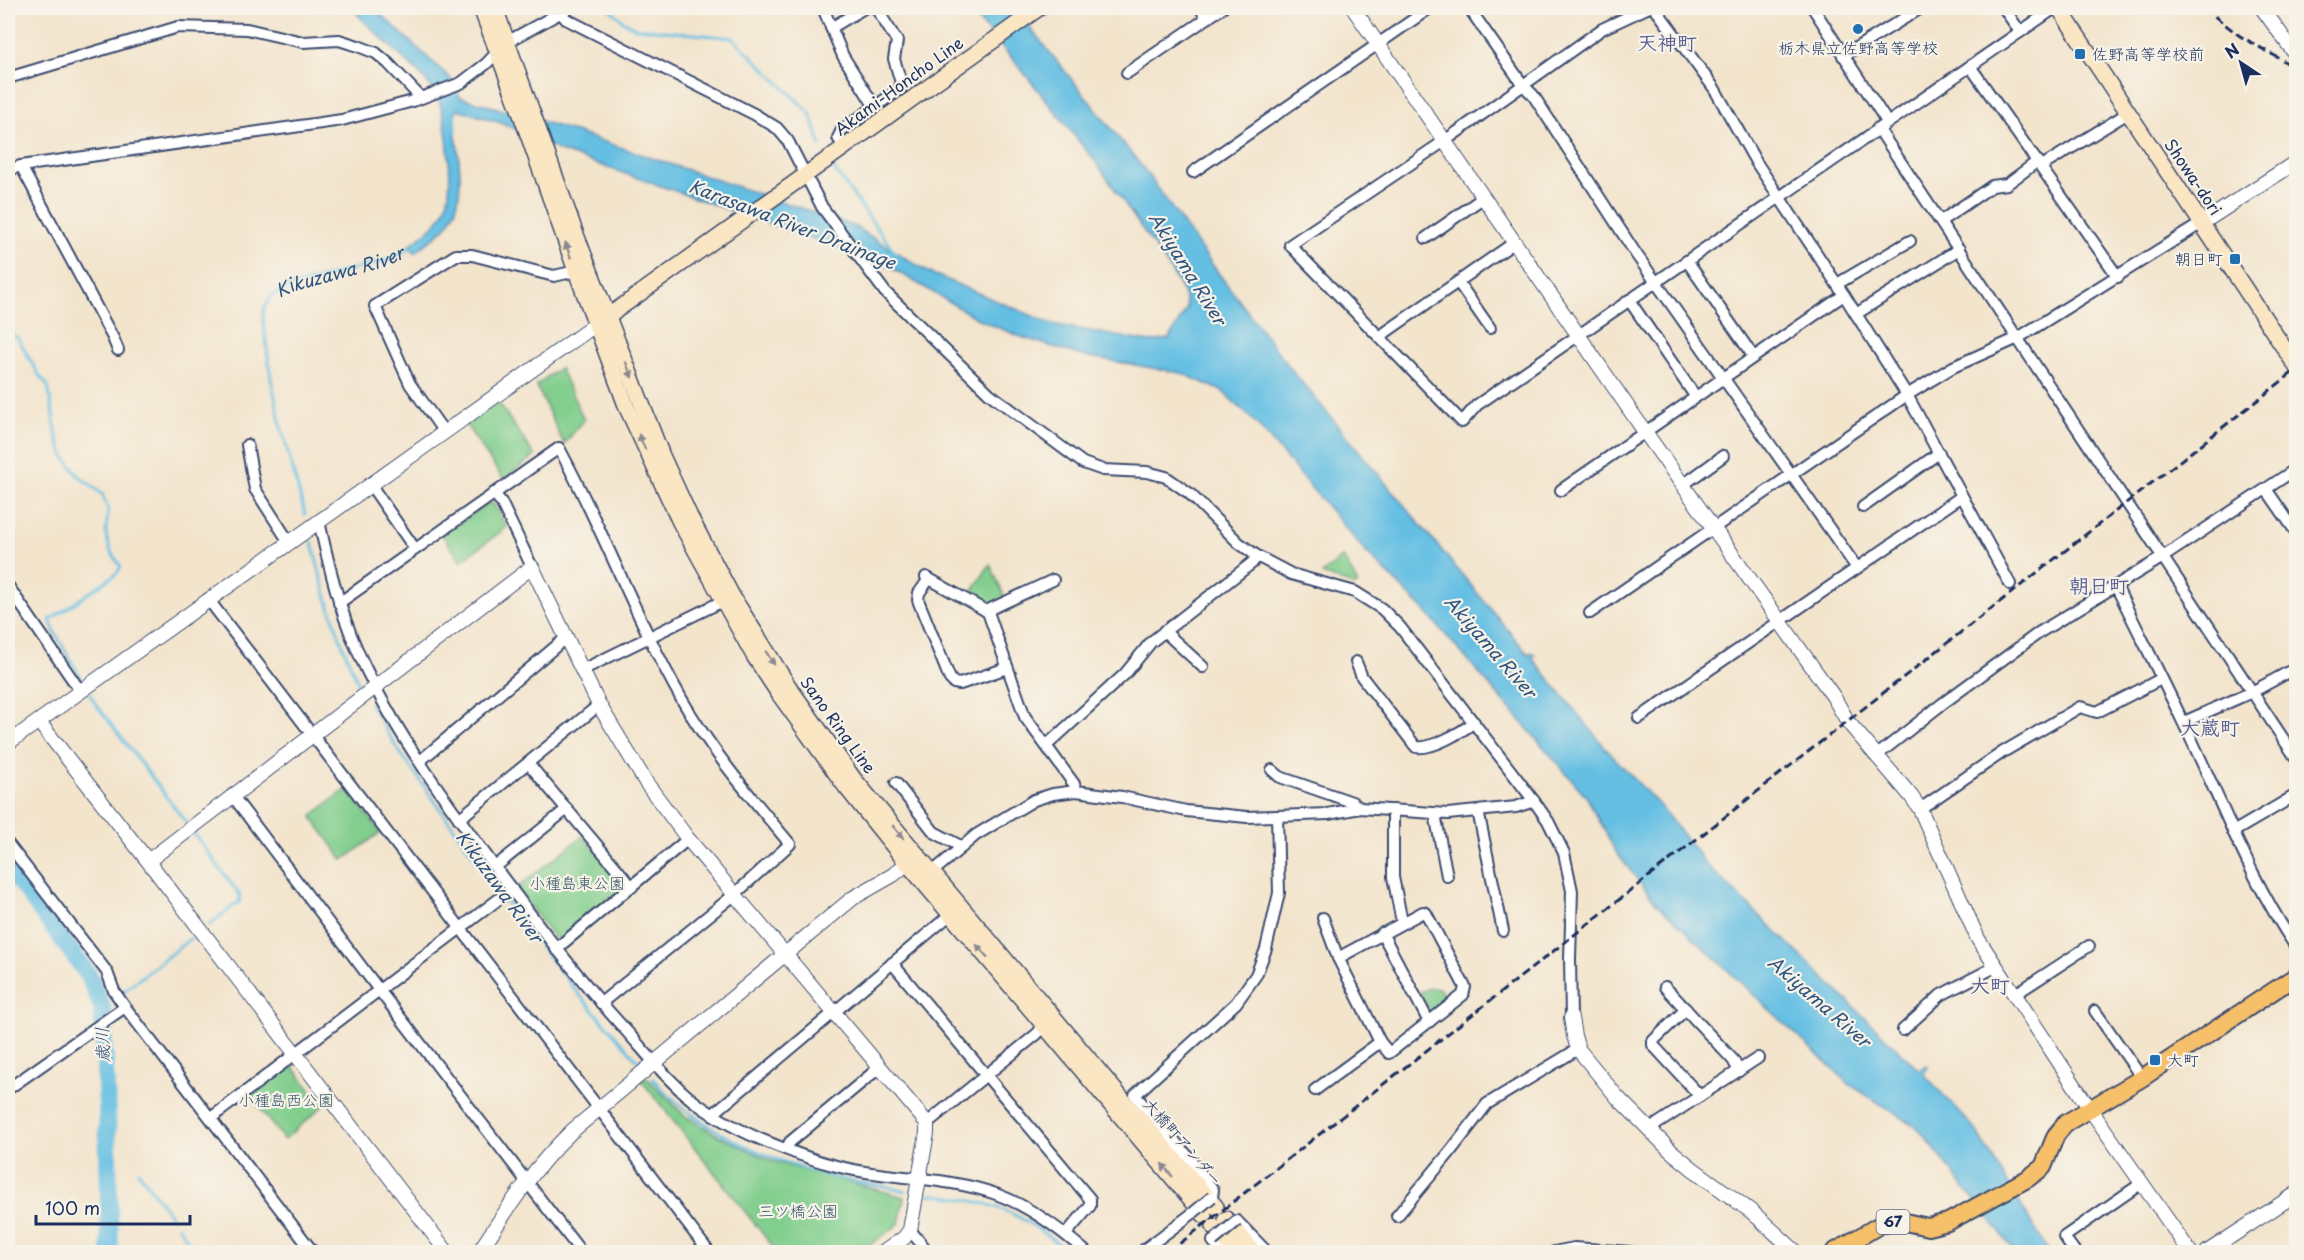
<svg xmlns="http://www.w3.org/2000/svg" width="2304" height="1260" font-family="'Playpen Sans','Klee One',sans-serif">
<style>
.green{fill:#81ce8d;stroke:#4e7e76;stroke-width:1.5}
.water{fill:#65bfe3;stroke:#4077a0;stroke-width:1.5}
.lines{fill:none;stroke-linecap:round;stroke-linejoin:round}
.stream{stroke:#65bfe3;stroke-width:3}
.river{stroke:#65bfe3;stroke-width:18}
.minor-casing{stroke:#3b4a6e;stroke-width:14}
.tertiary-casing{stroke:#3b4a6e;stroke-width:16}
.secondary-casing{stroke:#3b4a6e;stroke-width:18}
.primary-casing{stroke:#3b4a6e;stroke-width:20}
.minor{stroke:#fff;stroke-width:10}
.tertiary{stroke:#fff;stroke-width:14}
.secondary{stroke:#fbe6c4;stroke-width:15}
.primary{stroke:#f6c06b;stroke-width:16}
.rail{stroke:#1b2f5e;stroke-width:3;stroke-dasharray:9 4.5;stroke-linecap:butt}
.minor-bridge-casing{stroke:#3b4a6e;stroke-width:14;stroke-linecap:butt}
.minor-bridge{stroke:#fff;stroke-width:10}
.oneway{fill:#8b8a91}
.poi-dot{fill:#1f6fb2;stroke:#f7f3e8;stroke-width:2}
.labels{text-anchor:middle;stroke-width:4.5;stroke-linejoin:round;paint-order:stroke}
.shield{fill:#f7f3e8;stroke:#5d6a87;stroke-width:1.5}
.shield-label{font-size:15px;font-weight:bold;fill:#1b2f5e}
.poi-label{font-size:16px;fill:#1b2f5e;stroke:#f7f3e8;text-anchor:start}
.street-label{font-size:16px;fill:#1b2f5e;stroke:#f7f3e8}
.park-label{font-size:16px;fill:#34576a;stroke:#f7f3e8}
.water-label{font-size:18px;font-style:italic;fill:#2e537f;stroke:#f7f3e8}
.quarter-label{font-size:20px;font-weight:bold;fill:#595e95;stroke:#f7f3e8}
</style>
<rect width="100%" height="100%" fill="#f7f3e8"/>
<filter id="ink" filterUnits="userSpaceOnUse"><feTurbulence type="fractalNoise" baseFrequency=".0167" numOctaves="2"/><feDisplacementMap in="SourceGraphic" scale="12" xChannelSelector="R" yChannelSelector="G"/><feConvolveMatrix kernelMatrix="1 2 1 2 8 2 1 2 1" color-interpolation-filters="sRGB"/></filter>
<filter id="wash" filterUnits="userSpaceOnUse"><feTurbulence type="fractalNoise" baseFrequency=".008" numOctaves="4" result="noise"/><feDisplacementMap in="SourceGraphic" scale="24" xChannelSelector="R" yChannelSelector="G"/><feGaussianBlur stdDeviation="1.35" result="paint"/><feColorMatrix in="noise" values="0 0 0 0 0 0 0 0 0 0 0 0 0 0 0 0 0 1.4 0 .05"/><feComposite in="paint" operator="in"/></filter>
<g filter="url(#wash)">
<rect width="100%" height="100%" fill="#f3e4cc"/>
<g class="green">
<polygon points="560,368 584,420 564,444 536,385"/>
<polygon points="498,402 535,456 503,479 466,425"/>
<polygon points="493,503 507,527 461,561 442,535 487,504"/>
<polygon points="1343,557 1358,584 1355,586 1322,574"/>
<polygon points="990,564 1005,598 985,606 969,597"/>
<polygon points="347,789 381,832 343,860 311,816"/>
<polygon points="583,836 622,881 621,889 562,938 555,939 516,889"/>
<polygon points="1429,988 1439,988 1448,1004 1431,1015 1420,992"/>
<polygon points="291,1064 323,1106 284,1140 248,1093"/>
<polygon points="646,1077 685,1116 717,1135 772,1161 904,1197 899,1224 860,1252 777,1252 641,1080"/>
</g>
<path class="water" d="M351,8h23l77,71 9,18 100,30 294,99 74,46 124,52 97,18 20,-3 18,-31 -3,-14 -14,-25 -72,-104 -81,-101 -49,-56h46l130,161 75,105 75,99 234,281 4,-2 3,3 -3,3 77,94 50,53 48,60 211,204 9,-4 1,3 -5,5 53,57 73,122h-34l-97,-124 -69,-44 -193,-181 -40,-51 -30,-56 -162,-186 -59,-59 -108,-127 -35,-33 -41,-18 -98,-17 -62,-19 -43,-18 -93,-55 -325,-113 -53,-26 -50,-16 -3,9c3,31 14,75 -4,103 -8,13 -24,22 -35,32l-6,-8c15,-10 31,-21 37,-39 8,-20 1,-90 -9,-109 -10,-20 -31,-35 -47,-51 -13,-12 -26,-25 -39,-38z"/>
<g class="lines">
<g class="stream">
<polyline points="609,8 624,22 636,28 733,38 810,113 821,146"/>
<polyline points="454,112 455,132"/>
<polyline points="834,169 895,253"/>
<polyline points="8,333 17,337 39,375 48,386 57,437 64,456 78,475 102,494 108,508 106,535 111,552 121,567 116,574 50,620 54,631 84,683"/>
<path id="s1" d="M305,514l-24,-87 -10,-49 -8,-59 1,-11 8,-13 19,-9 96,-26 26,-13"/>
<path d="M312,542c12,50 26,97 47,143"/>
<polyline points="88,691 95,703 188,825"/>
<polyline points="370,704 397,748 500,893"/>
<polyline points="192,831 240,895 240,901 209,925"/>
<polyline points="504,899 576,991 639,1062"/>
<polyline points="120,994 191,938"/>
<path d="M653,1079c42,50 109,78 171,96 27,7 55,10 82,16"/>
<polyline points="138,1171 172,1218"/>
<path d="M928,1194c62,7 92,16 139,58"/>
<polyline points="178,1226 196,1252"/>
</g>
<polyline class="river" points="8,866 89,976 102,1007 107,1107 110,1252"/>
</g>
</g>
<g filter="url(#ink)">
<g class="lines">
<defs>
<g id="minor">
<polyline points="823,8 843,56 875,107"/>
<polyline points="1200,8 1207,18"/>
<polyline points="1469,8 1523,85 1533,95 1636,254 1857,568"/>
<polyline points="1647,8 1602,29 1446,140 1290,245 1462,422 1477,405 2055,8"/>
<polyline points="1655,8 1714,88 1756,162 1844,295 1907,395 2010,584"/>
<polyline points="1813,8 1887,122"/>
<polyline points="2004,8 2020,32"/>
<polyline points="561,13 566,19 754,114 777,128 788,141 822,207 885,292 990,394 1083,463 1103,470 1147,472 1166,477 1189,493 1239,543 1257,556 1291,574 1355,592 1382,609 1400,627 1534,801 1548,821 1564,853 1572,891 1570,958 1571,1018"/>
<polyline points="831,28 864,8"/>
<polyline points="1843,56 1921,8"/>
<polyline points="1970,66 2118,277"/>
<polyline points="1127,73 1222,8"/>
<polyline points="8,78 178,27 247,29 303,42 339,40 358,46 376,53 388,63 421,98"/>
<polyline points="1878,128 2296,758"/>
<polyline points="844,146 838,138 842,130 900,89 902,86 894,59 897,41 876,8"/>
<polyline points="21,166 113,338 118,350"/>
<polyline points="2042,166 2128,113"/>
<polyline points="8,170 21,166 342,120 413,101 461,83 486,64 507,42 569,8"/>
<polyline points="1193,172 1430,8"/>
<polyline points="1941,221 1992,186 2007,184 2038,161"/>
<polyline points="1426,238 1484,197"/>
<polyline points="1687,261 1753,356"/>
<polyline points="1458,282 1490,328"/>
<polyline points="1837,284 1910,241"/>
<polyline points="1629,300 1695,396"/>
<polyline points="1856,314 1959,249"/>
<polyline points="1381,337 1386,332 1515,242"/>
<polyline points="444,432 410,384 375,306 456,255 472,255 554,276 576,271"/>
<polyline points="247,445 255,489 289,542"/>
<polyline points="370,484 415,549"/>
<polyline points="1683,485 1723,456"/>
<polyline points="2266,489 2296,532"/>
<polyline points="1561,490 1844,295"/>
<polyline points="494,493 501,502 532,567"/>
<polyline points="1863,507 1939,453"/>
<path d="M319,521c11,51 24,103 48,150 34,70 81,133 127,195 41,54 81,109 127,159 23,25 44,53 70,74 20,16 46,30 69,40 22,9 46,19 69,25 54,16 114,11 167,30 33,12 65,36 90,58"/>
<polyline points="926,577 988,612 1025,717 1074,784 1076,791"/>
<polyline points="929,579 919,593 918,600 950,679 954,683 960,684 1007,668"/>
<polyline points="8,586 81,692"/>
<path d="M2116,586c22,45 45,90 67,136 37,75 65,155 113,225"/>
<polyline points="208,599 709,1252"/>
<path d="M339,603l220,-155c44,81 76,169 122,250 30,53 70,99 109,146l-56,51 -133,108"/>
<polyline points="986,611 1053,580"/>
<polyline points="1590,613 1907,395 1953,367 2018,338 2202,223"/>
<polyline points="1164,631 1203,667"/>
<path d="M1356,662l6,15 54,70c15,3 46,-15 58,-25"/>
<polyline points="582,670 727,599"/>
<polyline points="1639,718 1962,496"/>
<polyline points="2184,722 2252,692 2296,668"/>
<polyline points="1047,745 1125,674 1151,642 1252,563 1257,556"/>
<polyline points="1876,756 1942,704 2040,632 2163,557 2296,469"/>
<polyline points="420,761 567,637"/>
<polyline points="528,763 632,887"/>
<polyline points="1272,770 1280,777 1352,802 1360,808"/>
<polyline points="896,783 934,832 962,847"/>
<polyline points="232,795 379,990 581,1252"/>
<polyline points="1920,809 2003,752 2080,707 2097,712 2161,679"/>
<polyline points="1393,810 1393,877 1402,922"/>
<polyline points="1478,811 1503,931"/>
<polyline points="1435,814 1447,876"/>
<polyline points="459,819 599,705"/>
<polyline points="2233,832 2296,795"/>
<polyline points="8,844 107,972 114,991 125,1007 313,1252"/>
<polyline points="495,867 567,809"/>
<polyline points="929,875 976,835 1034,800 1053,794 1076,791 1122,797 1186,811 1247,817 1328,814 1360,808 1448,814 1516,807 1534,801"/>
<polygon points="1423,912 1426,913 1465,987 1463,995 1389,1053 1380,1042 1338,958"/>
<polyline points="1323,918 1338,958"/>
<polyline points="1382,933 1429,1022"/>
<polyline points="556,949 688,839"/>
<polyline points="892,963 1090,1199 1090,1206 1066,1234"/>
<polyline points="1665,987 1733,1060 1739,1071"/>
<polyline points="2014,995 2089,946"/>
<polyline points="1686,1009 1653,1041 1653,1045 1700,1096"/>
<polyline points="2095,1011 2142,1078"/>
<polyline points="1903,1030 1941,995 1995,967"/>
<polyline points="8,1089 125,1007"/>
<polyline points="1315,1090 1380,1042"/>
<polyline points="713,1114 951,914"/>
<polyline points="211,1118 512,889"/>
<polyline points="927,1123 1037,1034 1048,1021"/>
<polyline points="1650,1131 1657,1124 1758,1058"/>
<polyline points="787,1148 790,1142 880,1067"/>
<polyline points="1212,1197 1213,1190 1191,1160 1135,1095 1236,1003 1256,975 1266,949 1279,893 1277,816"/>
<polyline points="1397,1216 1450,1152 1487,1104 1578,1049"/>
<polyline points="1237,1221 1267,1252"/>
<polyline points="910,1230 928,1252"/>
<polyline points="1213,1241 1221,1252"/>
<polyline points="1141,1252 1193,1213"/>
<polyline points="1554,1252 1574,1248 1631,1252"/>
<polyline points="2075,1252 2064,1237 2142,1183"/>
</g>
<g id="tertiary">
<polyline points="1353,8 1645,432 1833,696 1848,722 1911,796 1920,809 1978,939 2090,1109 2190,1252"/>
<polyline points="2262,8 2296,55"/>
<polyline points="2202,223 2296,162"/>
<polyline points="39,722 148,861 447,1252"/>
<polyline points="8,743 595,325"/>
<polyline points="148,861 532,567 599,705 647,784 688,839 927,1123 927,1133 910,1230 904,1238 884,1252"/>
<polyline points="1571,1018 1574,1036 1578,1049 1618,1098 1671,1151 1693,1169 1752,1212 1796,1252"/>
<path d="M479,1252c28,-43 55,-85 93,-121l281,-233 40,-23 23,-19"/>
<polyline points="2207,1252 2296,1194"/>
</g>
<g id="secondary">
<polyline points="481,8 518,106 576,271 627,408 680,522 754,656 779,694 846,787 907,863 1204,1215"/>
<polyline points="495,8 575,232 662,456 690,517 732,596 789,687 853,778 1124,1101 1216,1207"/>
<polyline points="2059,8 2296,366"/>
<polyline points="600,322 1039,8"/>
<polyline points="1226,1219 1254,1252"/>
<polyline points="1214,1227 1236,1252"/>
</g>
<polyline id="primary" points="1834,1252 1883,1223 1905,1222 1928,1227 1948,1222 2027,1179 2043,1167 2056,1135 2066,1123 2142,1078 2296,976"/>
</defs>
<use href="#minor" class="minor-casing"/>
<use href="#tertiary" class="tertiary-casing"/>
<use href="#secondary" class="secondary-casing"/>
<use href="#primary" class="primary-casing"/>
<use href="#minor" class="minor"/>
<use href="#tertiary" class="tertiary"/>
<use href="#secondary" class="secondary"/>
<use href="#primary" class="primary"/>
<g class="rail">
<polyline points="2204,8 2240,36 2296,68"/>
<polyline points="1169,1252 2296,370"/>
</g>
<defs>
<g id="minor-bridge">
<polyline points="1193,1213 1212,1197"/>
<polyline points="1213,1241 1237,1221"/>
</g>
</defs>
<use href="#minor-bridge" class="minor-bridge-casing"/>
<use href="#minor-bridge" class="minor-bridge"/>
</g>
<defs><path id="oneway-solid" d="M-6-.8H1V-3.2L6.5 0L1 3.2V.8H-6Z" transform="scale(1.5)"/></defs>
<g class="oneway">
<use href="#oneway-solid" transform="translate(568 250) rotate(-109)"/>
<use href="#oneway-solid" transform="translate(629 370) rotate(68)"/>
<use href="#oneway-solid" transform="translate(642 442) rotate(-114)"/>
<use href="#oneway-solid" transform="translate(770 658) rotate(58)"/>
<use href="#oneway-solid" transform="translate(898 832) rotate(50)"/>
<use href="#oneway-solid" transform="translate(982 951) rotate(-131)"/>
<use href="#oneway-solid" transform="translate(1167 1170) rotate(-130)"/>
</g>
</g>
<g class="poi-dot">
<circle cx="1858" cy="29" r="6"/>
<rect x="2074" y="48" width="12" height="12" rx="3"/>
<rect x="2229" y="253" width="12" height="12" rx="3"/>
<rect x="2149" y="1054" width="12" height="12" rx="3"/>
</g>
<g class="labels">
<rect class="shield" x="1876.5" y="1210" width="33" height="24" rx="4.5"/>
<g class="shield-label">
<text x="1893" y="1227">67</text>
</g>
<g class="poi-label">
<text x="1858" y="54" text-anchor="middle">栃木県立佐野高等学校</text>
<text x="2092" y="60">佐野高等学校前</text>
<text x="2223" y="265" text-anchor="end">朝日町</text>
<text x="2167" y="1066">大町</text>
</g>
<g class="street-label">
<text transform="translate(899 86) rotate(-36)" y="6">Akami-Honcho Line</text>
<text transform="translate(2193 177) rotate(56)" y="6">Showa-dori</text>
<text transform="translate(838 725) rotate(54)" y="6">Sano Ring Line</text>
<text transform="translate(1183 1142) rotate(49)" y="6">大橋町アンダー</text>
</g>
<g class="park-label">
<text x="577" y="889">小種島東公園</text>
<text x="286" y="1106">小種島西公園</text>
<text x="798" y="1217">三ツ橋公園</text>
</g>
<g class="water-label">
<text transform="translate(792 225) rotate(21)" y="6">Karasawa River Drainage</text>
<text transform="translate(1187 269) rotate(58)" y="6">Akiyama River</text>
<text dy="6" stroke="none"><textPath href="#s1" startOffset="298">Kikuzawa River</textPath></text>
<text transform="translate(1490 647) rotate(49)" y="6">Akiyama River</text>
<text transform="translate(499 887) rotate(54)" y="6">Kikuzawa River</text>
<text transform="translate(1819 1002) rotate(41)" y="6">Akiyama River</text>
<text transform="translate(103 1045) rotate(-92)" y="6">歳川</text>
</g>
<g class="quarter-label">
<text x="1667" y="50">天神町</text>
<text x="2099" y="593">朝日町</text>
<text x="2210" y="735">大蔵町</text>
<text x="1990" y="993">大町</text>
</g>
</g>
<rect width="2304" height="1260" fill="none" stroke="#f7f3e8" stroke-width="30"/>
<g transform="translate(2241 63) rotate(324)" stroke="#f7f3e8" stroke-width="4.5" paint-order="stroke">
<path d="M0-4.5L10 22L0 15L-10 22Z" fill="#1b2f5e"/>
<text y="-9" font-size="16" font-weight="bold" text-anchor="middle" fill="#1b2f5e">N</text>
</g>
<path d="M36 1215v9h154v-9" fill="none" stroke="#1b2f5e" stroke-width="3"/>
<text x="45" y="1215" font-size="18" fill="#1b2f5e" stroke="#f7f3e8" stroke-width="4.5" paint-order="stroke">100 m</text>
</svg>
